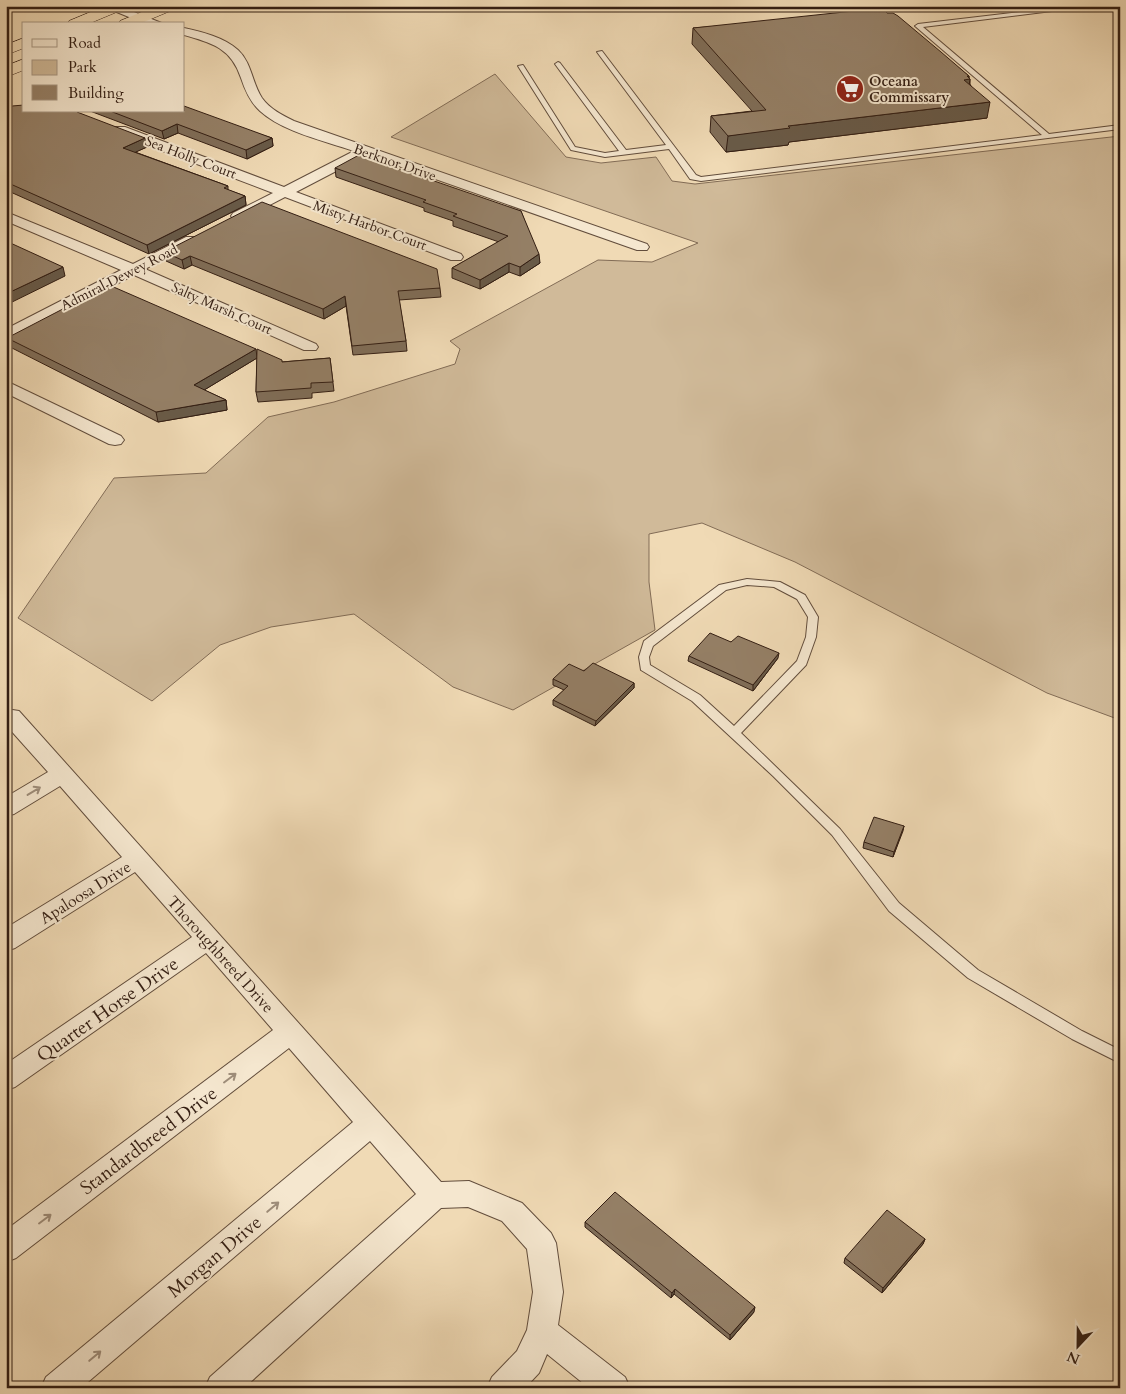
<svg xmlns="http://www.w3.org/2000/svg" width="1126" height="1394" font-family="Cardo,serif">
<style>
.green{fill:#d0ba99;stroke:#826c56}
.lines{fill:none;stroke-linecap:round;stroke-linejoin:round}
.service-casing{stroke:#624d3c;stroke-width:2}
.minor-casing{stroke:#624d3c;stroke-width:2}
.trunk-casing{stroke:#331e13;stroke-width:1}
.service{fill:#f5e7cf;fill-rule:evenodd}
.minor{fill:#f5e7cf;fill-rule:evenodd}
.trunk{fill:#f0dab5;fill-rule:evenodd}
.wall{fill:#806e59;stroke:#331e13}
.shaded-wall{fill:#685a48;stroke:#331e13}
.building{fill:#958067;stroke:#331e13}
.oneway{stroke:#9e8d7a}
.labels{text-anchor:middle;stroke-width:4;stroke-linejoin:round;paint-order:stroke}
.far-poi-label{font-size:14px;font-weight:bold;fill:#331e13;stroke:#f5e7cf;text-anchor:start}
.far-street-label{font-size:14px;fill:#331e13;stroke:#f5e7cf}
.street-label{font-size:16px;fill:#331e13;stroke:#f5e7cf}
.near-street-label{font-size:19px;fill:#331e13;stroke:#f5e7cf}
</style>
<rect width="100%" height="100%" fill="#f0dab5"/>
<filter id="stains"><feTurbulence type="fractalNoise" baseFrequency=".004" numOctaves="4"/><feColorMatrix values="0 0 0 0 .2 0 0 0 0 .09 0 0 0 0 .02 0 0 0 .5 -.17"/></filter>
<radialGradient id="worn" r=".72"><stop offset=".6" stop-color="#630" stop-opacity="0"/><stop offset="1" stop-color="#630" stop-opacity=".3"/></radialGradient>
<polygon class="green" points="495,74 566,157 601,163 656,157 672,181 695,184 1120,136 1120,720 1047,693 795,562 702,523 649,534 649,582 655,630 513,710 453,687 354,614 271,627 220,645 152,701 18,618 114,478 206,473 268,417 334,402 455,364 460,349 450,341 598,260 652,262 698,243 391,137"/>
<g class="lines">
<defs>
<g id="service">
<polygon points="1072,6 1092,6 923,27 1049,134 1120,125 1120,129 701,181 690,179 669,149 605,157 571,150 518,66 523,65 575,147 605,153 619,151 555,64 558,62 560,63 626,150 666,145 597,52 602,51 696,175 701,177 1042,135 915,26 918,24"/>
<path d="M747,579l33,3 25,13 13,22 -2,20 -10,28 -65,68 99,96 59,74 79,67 104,61 38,19v13l-48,-24 -104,-61 -79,-67 -57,-76 -59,-59 -81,-75 -51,-31 -2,-13 5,-16 75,-56zM747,585l27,2 23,12 11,18 -2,20 -9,24 -63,65 -34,-31 -50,-30 -1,-8 4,-11 73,-56z"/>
</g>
<g id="minor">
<polygon points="102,6 119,6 164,24 146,24"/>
<path d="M184,28c18,4 40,9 54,22 14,13 14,33 24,48 8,11 20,17 32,23l353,123 2,3 -2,3h-10l-270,-95 -71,37 165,62 2,3 -2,3h-10l-166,-63 -42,22h-10l-2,-3 2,-3 40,-20 -158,-60 -2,-3 2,-3h10l159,60 70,-36c-29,-10 -71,-19 -94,-40 -10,-9 -15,-21 -19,-33 -10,-30 -29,-35 -57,-43z"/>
<polygon points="6,212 133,264 186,237 196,237 198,240 196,243 145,269 316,344 318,347 316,350 304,350 134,275 6,340 6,329 121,270 6,221"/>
<polygon points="6,381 121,436 124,440 121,444 115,445 109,444 6,393"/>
<polygon points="6,709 19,711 441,1182 469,1181 522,1203 551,1233 556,1243 563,1292 558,1325 625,1377 630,1388 589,1388 547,1354 539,1373 525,1388 487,1388 492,1377 517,1351 527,1330 533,1292 527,1249 502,1221 468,1207 441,1208 244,1388 205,1388 210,1377 416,1194 370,1141 81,1388 41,1388 46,1377 353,1122 289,1048 16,1258 6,1262 6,1230 273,1030 206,953 15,1087 6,1090 6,1064 192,937 135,872 15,948 6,951 6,928 122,857 60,786 14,814 6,816 6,797 48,772 6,725"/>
</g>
<g id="trunk">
<polygon points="105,6 126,6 124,9 88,24 67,24 69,21"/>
<polygon points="156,6 177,6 175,9 139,24 118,24 120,21"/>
<polygon points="24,38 24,48 6,55 6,45"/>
<polygon points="24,59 24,70 6,77 6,66"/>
</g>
</defs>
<use href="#service" class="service-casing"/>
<use href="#minor" class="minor-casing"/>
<use href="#trunk" class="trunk-casing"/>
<use href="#service" class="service"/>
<use href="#minor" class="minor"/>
<use href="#trunk" class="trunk"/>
</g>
<g class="wall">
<polygon points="887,13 969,76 969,78 970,79 970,84 987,118 789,142 788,145 726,152 710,132 711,116 752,111 692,44 693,28"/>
<polygon points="24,111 90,111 78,111 78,113 147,147 135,152 228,186 228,190 245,196 246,205 149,254 6,190 6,124"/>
<polygon points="90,111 184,111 272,138 273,146 247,159 178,133 164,139"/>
<polygon points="335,168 521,211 540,263 520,276 509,272 480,289 452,278 452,268 499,242 453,226 453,221 424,211 424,208 336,177"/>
<polygon points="164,252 440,288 441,297 399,300 406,341 407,351 353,355 346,306 324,319 192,265 184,269 166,261"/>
<polygon points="7,338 257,358 282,362 330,358 334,391 312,393 312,398 258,402 256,392 257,358 204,390 226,400 227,410 158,422 10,347"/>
<polygon points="731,642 778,658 753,691 688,661 689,656"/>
<polygon points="584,671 634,683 634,688 595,726 553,705 553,700 564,690 553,685 553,679"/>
<polygon points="904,826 893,857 863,848 864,842"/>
<polygon points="585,1222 754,1312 730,1340 674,1294 671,1298 585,1227"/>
<polygon points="925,1239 923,1244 882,1293 844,1263 845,1258"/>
</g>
<g class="shaded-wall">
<polygon points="967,76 969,76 969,79 970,79 968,95 964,80"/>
<polygon points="990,102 987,118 789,142 788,145 726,152 728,136 788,126"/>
<polygon points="177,124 178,133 164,139 162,131"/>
<polygon points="145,138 147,147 125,157 123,148"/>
<polygon points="272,138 273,146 247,159 246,150"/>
<polygon points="245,196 246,205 149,254 147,245"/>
<polygon points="539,254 540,263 520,276 520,267"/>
<polygon points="190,256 192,265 184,269 182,260"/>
<polygon points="509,263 509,272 480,289 480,280"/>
<polygon points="63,267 65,276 6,305 6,294"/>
<polygon points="345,296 346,306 324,319 323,309"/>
<polygon points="256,349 257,358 196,395 194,385"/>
<polygon points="226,400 227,410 158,422 156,412"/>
<polygon points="779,653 778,658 753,691 753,685"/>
<polygon points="634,683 634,688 595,726 596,721"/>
<polygon points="904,826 903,831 893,857 894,852"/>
<polygon points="925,1239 923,1244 882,1293 883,1288"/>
<polygon points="675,1289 674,1294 671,1298 672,1293"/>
<polygon points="755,1307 754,1312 730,1340 730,1335"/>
</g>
<g class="building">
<polygon points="882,8 887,13 893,13 898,16 941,52 969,76 967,76 970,79 964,80 990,102 788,126 790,128 728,136 711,116 766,110 693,28"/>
<polygon points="24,105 24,111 76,111 77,112 145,138 123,148 228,186 224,188 245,196 147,245 6,182 6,124 12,106"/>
<polygon points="184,106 272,138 246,150 177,124 162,131 110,111 184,111"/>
<polygon points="359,155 521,211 539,254 520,267 509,263 480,280 452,268 508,236 453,216 457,214 423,202 426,200 335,168"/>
<polygon points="262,202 437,269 440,288 398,291 406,341 352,346 345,296 323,309 190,256 182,260 164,252"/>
<polygon points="6,241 63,267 6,294"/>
<polygon points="109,285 256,349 194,385 226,400 156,412 7,338"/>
<polygon points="257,349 282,360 282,362 330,358 333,382 311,383 311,388 256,392"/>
<polygon points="710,633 731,642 738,636 779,653 753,685 689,656"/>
<polygon points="593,663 634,683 596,721 553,700 568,686 553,679 569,664 584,671"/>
<polygon points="874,817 904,826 894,852 864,842"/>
<polygon points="615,1192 755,1307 730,1335 675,1289 672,1293 585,1222"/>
<polygon points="887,1210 925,1239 883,1288 845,1258"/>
</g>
<defs><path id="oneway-shaft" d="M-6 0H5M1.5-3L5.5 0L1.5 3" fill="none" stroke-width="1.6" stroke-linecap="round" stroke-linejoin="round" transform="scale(1.25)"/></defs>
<g class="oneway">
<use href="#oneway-shaft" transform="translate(34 791) rotate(-31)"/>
<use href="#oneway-shaft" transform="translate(230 1078) rotate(-37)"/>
<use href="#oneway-shaft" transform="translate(273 1207) rotate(-40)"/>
<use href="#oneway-shaft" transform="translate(45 1219) rotate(-37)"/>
<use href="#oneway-shaft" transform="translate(95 1356) rotate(-40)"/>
</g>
<defs>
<symbol id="supermarket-disc" viewBox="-11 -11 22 22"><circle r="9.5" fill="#8f2418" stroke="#f5e7cf"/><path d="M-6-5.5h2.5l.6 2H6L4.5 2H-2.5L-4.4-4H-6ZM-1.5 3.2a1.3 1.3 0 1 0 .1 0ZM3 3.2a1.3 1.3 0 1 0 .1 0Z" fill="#fff"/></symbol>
</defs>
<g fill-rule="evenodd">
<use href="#supermarket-disc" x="834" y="73" width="32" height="32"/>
</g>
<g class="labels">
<g class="far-poi-label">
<text x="869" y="86">Oceana<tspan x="869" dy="16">Commissary</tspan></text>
</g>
<g class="far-street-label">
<text transform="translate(191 157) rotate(21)" y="5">Sea Holly Court</text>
<text transform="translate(395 162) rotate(19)" y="5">Berknor Drive</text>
<text transform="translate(370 225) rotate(20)" y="5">Misty Harbor Court</text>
<text transform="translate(119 277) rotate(-27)" y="5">Admiral Dewey Road</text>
<text transform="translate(222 308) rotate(24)" y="5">Salty Marsh Court</text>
</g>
<g class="street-label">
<text transform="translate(85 892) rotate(-32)" y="6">Apaloosa Drive</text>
<text transform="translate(221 954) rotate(48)" y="6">Thoroughbreed Drive</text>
</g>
<g class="near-street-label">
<text transform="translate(107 1009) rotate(-35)" y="7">Quarter Horse Drive</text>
<text transform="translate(148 1140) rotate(-37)" y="7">Standardbreed Drive</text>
<text transform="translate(214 1256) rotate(-40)" y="7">Morgan Drive</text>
</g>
</g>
<rect width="1126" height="1394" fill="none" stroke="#f0dab5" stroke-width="25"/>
<rect x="8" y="8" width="1111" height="1379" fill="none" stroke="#331e13" stroke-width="2.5"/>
<rect x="12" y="12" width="1101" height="1369" fill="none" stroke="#331e13"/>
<rect x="22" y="22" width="162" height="90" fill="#f5e7cf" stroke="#a79784"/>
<rect x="32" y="39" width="25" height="8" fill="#f5e7cf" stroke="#a79784"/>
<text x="68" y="48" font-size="15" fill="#331e13">Road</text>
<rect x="32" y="60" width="25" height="15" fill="#d0ba99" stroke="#a79784"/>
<text x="68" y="72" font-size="15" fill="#331e13">Park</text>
<rect x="32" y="85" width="25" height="15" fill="#958067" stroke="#a79784"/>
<text x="68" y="98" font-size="15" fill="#331e13">Building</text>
<g transform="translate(1078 1346) rotate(202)" stroke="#f5e7cf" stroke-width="4" paint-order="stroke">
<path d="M0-4L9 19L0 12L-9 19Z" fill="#331e13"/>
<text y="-8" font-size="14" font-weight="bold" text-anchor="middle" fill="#331e13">N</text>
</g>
<rect width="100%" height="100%" filter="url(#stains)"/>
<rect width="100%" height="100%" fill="url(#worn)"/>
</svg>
